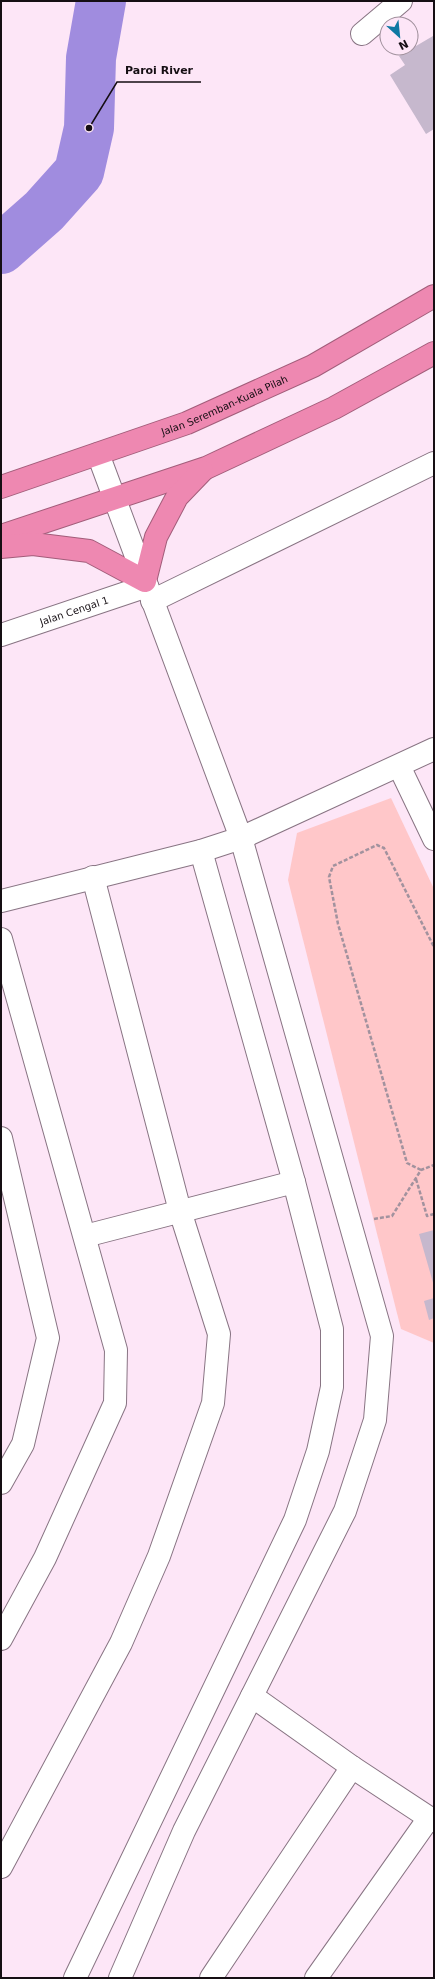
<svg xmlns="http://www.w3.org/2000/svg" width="435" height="1979" font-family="'DejaVu Sans',sans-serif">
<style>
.green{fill:#ffc7c9}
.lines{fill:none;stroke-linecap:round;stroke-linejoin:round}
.river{stroke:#a08cdf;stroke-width:50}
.building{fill:#c6b8cd}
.minor-casing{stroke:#887483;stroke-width:24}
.highway-casing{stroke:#a25d7a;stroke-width:24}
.path{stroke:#a2929e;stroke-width:2.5;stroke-dasharray:4 2;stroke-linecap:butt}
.minor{stroke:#fff;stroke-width:22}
.highway{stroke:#ee88b1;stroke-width:22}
.labels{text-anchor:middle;stroke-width:3;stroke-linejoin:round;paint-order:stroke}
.street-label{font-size:10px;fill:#150e13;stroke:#fde6f7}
.leader{fill:none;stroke:#150e13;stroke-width:1.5}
.callout-dot{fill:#150e13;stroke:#fde6f7;stroke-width:1.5}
.callout-label{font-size:11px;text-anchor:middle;font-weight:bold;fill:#150e13;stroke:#fde6f7;stroke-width:3;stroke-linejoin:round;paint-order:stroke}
</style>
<rect width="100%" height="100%" fill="#fde6f7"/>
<polygon class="green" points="391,798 434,889 434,1343 401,1329 288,880 297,833"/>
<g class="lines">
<polyline class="river" points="1,249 44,211 79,172 89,128 91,58 101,1"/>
</g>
<g class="building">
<polygon points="433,36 434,129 426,134 390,75 405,65 399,56"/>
<polygon points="434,1230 434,1286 419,1234"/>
<polygon points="434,1298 434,1318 429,1320 424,1301"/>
</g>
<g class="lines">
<defs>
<g id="minor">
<polyline points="362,34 401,1"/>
<polyline points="98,454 241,838 382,1336 375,1420 345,1511 184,1831 120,1978"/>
<polyline points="152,601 434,463"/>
<path id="s1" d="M1,635l146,-49"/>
<polyline points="399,766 434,839"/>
<polyline points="1,901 201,851 241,838 434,749"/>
<polyline points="1,939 116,1350 115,1403 45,1558 1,1639"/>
<polyline points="1,1138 48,1338 23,1444 1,1483"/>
<polyline points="85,1236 294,1182"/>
<polyline points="252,1696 352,1767 434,1821"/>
<polyline points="1,1867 121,1643 159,1556 213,1403 219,1334 180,1211 93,877"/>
<polyline points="75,1978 295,1520 318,1451 332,1387 332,1329 294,1182 201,851"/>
<polyline points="211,1978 352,1767"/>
<polyline points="316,1978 429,1818"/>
</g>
<g id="highway">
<path id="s2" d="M1,487l186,-64 126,-57 121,-70"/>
<polyline points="1,536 206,468 334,408 434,353"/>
<polyline points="1,547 33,544 89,551 145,581 156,537 177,497 202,471"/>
</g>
</defs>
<use href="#minor" class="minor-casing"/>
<use href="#highway" class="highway-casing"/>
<g class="path">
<polyline points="421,1170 407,1163 338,924 329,877 333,866 377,845 384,848 434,947"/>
<polyline points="416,1179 427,1216 434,1214"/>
<polyline points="374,1219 392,1216 421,1170 434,1165"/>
</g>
<use href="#minor" class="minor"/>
<use href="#highway" class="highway"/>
</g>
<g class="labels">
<g class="street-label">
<text dy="4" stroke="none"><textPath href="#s2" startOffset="238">Jalan Seremban-Kuala Pilah</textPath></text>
<text dy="4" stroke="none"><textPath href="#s1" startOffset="77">Jalan Cengal 1</textPath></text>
</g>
</g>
<path class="leader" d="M89 128L117 82H201"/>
<circle class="callout-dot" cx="89" cy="128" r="4"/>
<g class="callout-label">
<text x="159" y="74">Paroi River</text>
</g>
<rect width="435" height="1979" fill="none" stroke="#150e13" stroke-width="4"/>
<g transform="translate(399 36) rotate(153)"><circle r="19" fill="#fde6f7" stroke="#a0909c"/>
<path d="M0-3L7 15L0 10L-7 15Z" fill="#0f79a3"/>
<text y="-6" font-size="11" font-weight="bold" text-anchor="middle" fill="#150e13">N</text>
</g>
</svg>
